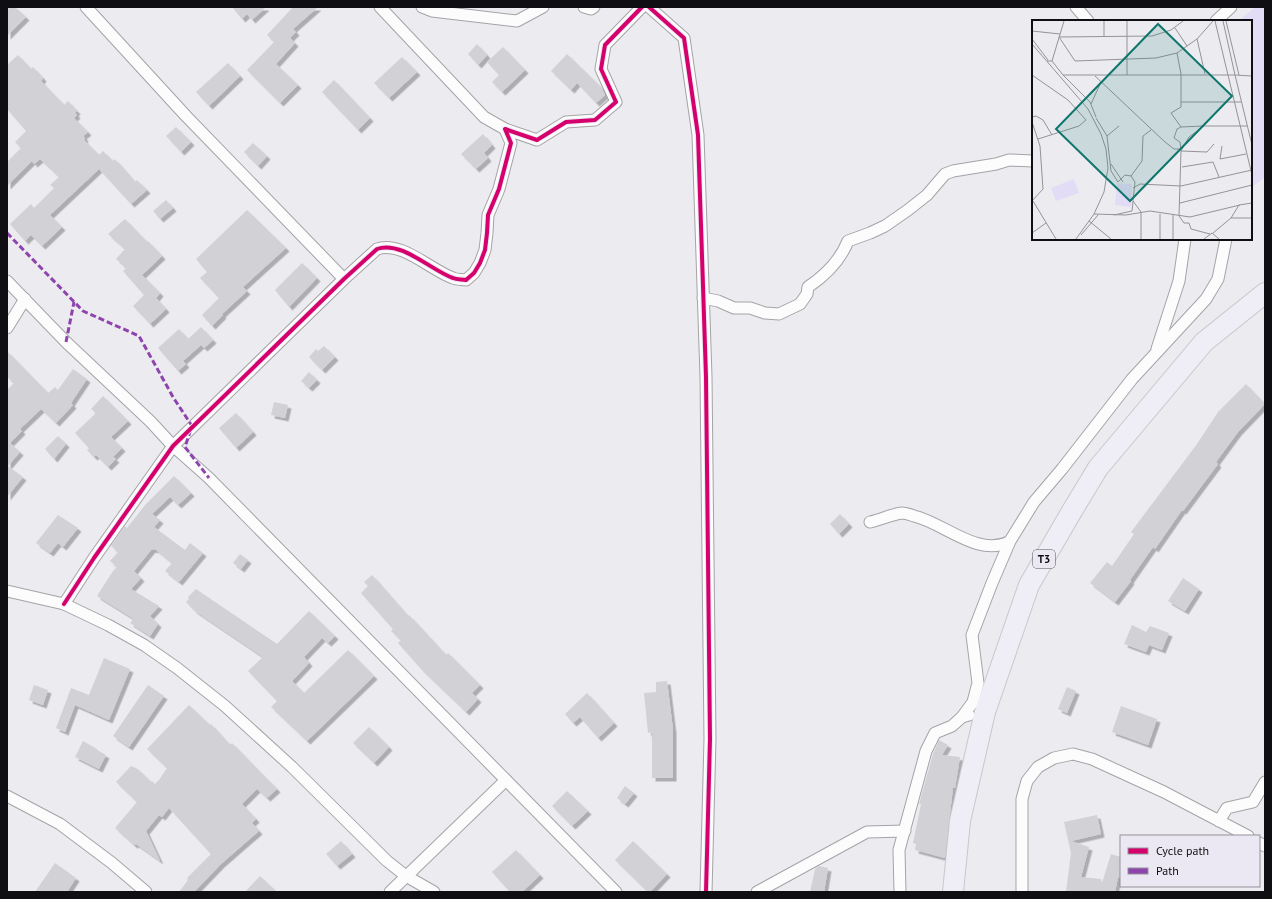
<svg xmlns="http://www.w3.org/2000/svg" width="1272" height="899" font-family="'PT Sans',sans-serif">
<style>
.garden{fill:#e3dcf6}
.building{fill:#d2d1d5;filter:url(#shadow)}
.lines{fill:none;stroke-linecap:round;stroke-linejoin:round}
.street-casing{stroke:#a4a4a8;stroke-width:13}
.highway-casing{stroke:#c8c8ca;stroke-width:22}
.street{stroke:#fcfcfd;stroke-width:11}
.highway{stroke:#efedf5;stroke-width:20}
.quiet{stroke:#8e44ad;stroke-width:3;stroke-dasharray:6 3;stroke-linecap:butt}
.cycleway-casing{stroke:#ebe8f3;stroke-width:6}
.cycleway{stroke:#d6006c;stroke-width:4}
.labels{text-anchor:middle;stroke-width:3;stroke-linejoin:round;paint-order:stroke}
.shield{fill:#ebe8f3;stroke:#514f56;stroke-width:1}
.shield-label{font-size:11px;font-weight:bold;fill:#0f0e12}
.inset-road{fill:none;stroke:#949397;stroke-width:1}
.view{fill:#0f766e;fill-opacity:0.15;stroke:#0f766e;stroke-width:2}
.inset-edge{fill:none;stroke:#0f0e12;stroke-width:2}
</style>
<defs>
<filter id="shadow"><feDropShadow dx="3.5" dy="3.5" stdDeviation="0" flood-color="#0004"/></filter>
</defs>
<rect width="100%" height="100%" fill="#ecebf0"/>
<polygon class="garden" points="1255,7 1265,7 1265,177 1251,188 1251,21 1239,21"/>
<g class="building">
<polygon points="10,7 15,7 26,17 7,36 7,10"/>
<polygon points="232,7 266,7 252,20 247,14 242,19"/>
<polygon points="293,7 318,7 293,29 296,32 290,38 295,43 276,64 298,85 280,103 247,70 274,42 267,35"/>
<polygon points="477,44 487,55 478,65 468,54"/>
<polygon points="503,47 525,70 502,92 492,82 499,75 487,62"/>
<polygon points="567,54 601,87 605,95 596,103 577,83 571,90 551,71"/>
<polygon points="18,55 31,69 33,67 43,78 41,81 64,105 68,101 77,111 75,113 77,115 74,118 88,132 83,136 85,138 84,140 99,155 103,151 113,161 115,159 135,182 137,180 147,190 131,204 99,169 50,215 62,227 42,246 31,235 25,241 10,224 31,204 34,208 54,188 50,185 59,177 40,159 34,164 32,161 7,186 7,162 21,148 15,142 26,131 7,109 7,65"/>
<polygon points="402,57 417,72 389,98 374,83"/>
<polygon points="228,63 240,76 209,106 196,92"/>
<polygon points="334,80 370,118 358,130 322,92"/>
<polygon points="176,127 191,142 181,152 166,136"/>
<polygon points="483,134 492,145 484,153 488,158 476,169 461,154"/>
<polygon points="253,143 267,156 258,166 244,152"/>
<polygon points="166,200 173,208 160,219 153,211"/>
<polygon points="247,210 286,248 243,287 247,291 222,314 223,315 212,326 202,315 219,298 200,278 207,272 196,259"/>
<polygon points="125,219 147,242 148,241 162,256 142,275 160,293 156,298 166,309 150,324 133,306 144,295 123,271 126,268 116,259 125,249 108,234"/>
<polygon points="302,263 317,278 289,307 275,290"/>
<polygon points="201,327 213,340 204,348 201,345 183,361 186,364 178,371 158,348 179,329 188,339"/>
<polygon points="324,346 335,357 322,370 309,357 316,349 318,351"/>
<polygon points="7,351 48,393 55,387 58,390 73,369 87,379 71,403 73,405 56,423 41,409 20,429 22,431 10,443 20,452 8,466 23,477 7,497 7,390 14,383 7,377"/>
<polygon points="309,372 317,380 309,388 301,381"/>
<polygon points="1246,384 1265,404 1238,432 1216,462 1218,464 1183,511 1182,510 1155,549 1153,547 1130,580 1131,581 1115,602 1090,583 1107,562 1112,566 1134,534 1131,532 1197,444 1218,412"/>
<polygon points="103,396 128,421 111,437 122,448 113,457 116,459 108,467 96,455 94,457 87,450 89,448 75,433 96,413 91,409"/>
<polygon points="274,402 288,405 285,418 271,415"/>
<polygon points="236,413 253,432 236,448 219,428"/>
<polygon points="58,436 66,444 54,459 45,449"/>
<polygon points="174,476 191,493 178,505 170,497 152,514 160,520 154,527 185,550 190,543 203,553 179,582 165,571 172,563 155,549 154,550 152,549 134,571 141,578 131,589 159,606 150,616 158,624 150,636 130,623 134,619 97,596 113,571 117,567 110,561 118,552 111,546 125,526 127,528 146,504"/>
<polygon points="840,514 849,524 839,534 830,524"/>
<polygon points="58,515 78,528 63,547 58,543 50,553 36,543"/>
<polygon points="240,554 248,560 241,569 233,563"/>
<polygon points="372,575 408,616 409,615 446,655 448,653 480,685 472,693 478,699 466,712 423,671 398,643 401,640 391,631 393,629 361,593 368,586 364,582"/>
<polygon points="1183,578 1199,589 1185,611 1168,601"/>
<polygon points="196,589 277,644 309,611 335,636 328,643 322,638 304,657 309,663 292,681 304,693 348,650 374,676 307,741 271,707 277,701 248,671 263,657 195,611 186,602 189,599 188,597"/>
<polygon points="1132,625 1146,632 1150,626 1169,633 1162,650 1149,645 1146,652 1124,644"/>
<polygon points="104,658 130,669 109,720 75,705 65,732 56,728 71,688 89,695"/>
<polygon points="667,681 673,730 673,778 652,778 652,732 648,733 644,693 656,692 656,682"/>
<polygon points="34,685 48,690 43,705 29,700"/>
<polygon points="148,685 164,696 129,747 113,736"/>
<polygon points="1067,687 1076,691 1067,713 1058,709"/>
<polygon points="587,693 614,723 598,738 580,717 573,723 565,714"/>
<polygon points="189,705 210,725 211,724 230,745 232,743 277,789 267,798 257,789 242,804 256,819 252,823 259,831 221,864 194,892 179,892 188,880 187,878 211,854 169,808 162,817 159,815 146,831 160,861 136,844 134,845 115,828 137,802 116,782 131,766 138,769 151,782 152,781 155,784 159,780 167,768 147,749"/>
<polygon points="1121,706 1157,719 1148,745 1112,732"/>
<polygon points="369,727 389,747 374,763 353,743"/>
<polygon points="939,740 948,745 942,755 960,757 955,788 953,787 945,858 915,850 916,844 913,843 921,804 919,804 933,754"/>
<polygon points="83,741 97,749 97,750 106,755 99,769 75,757"/>
<polygon points="625,786 634,793 625,804 617,798"/>
<polygon points="567,791 588,811 572,826 552,806"/>
<polygon points="1097,815 1101,834 1071,841 1089,847 1081,877 1101,879 1102,883 1111,854 1121,857 1121,878 1118,877 1115,892 1066,892 1071,853 1064,822"/>
<polygon points="341,841 352,854 337,866 326,854"/>
<polygon points="633,841 667,874 650,892 648,892 615,860"/>
<polygon points="516,850 540,875 522,892 510,892 492,872"/>
<polygon points="55,863 76,878 67,892 35,892"/>
<polygon points="819,866 828,868 824,892 810,892 815,869"/>
<polygon points="260,876 277,892 245,892"/>
</g>
<g class="lines">
<defs>
<g id="street">
<polyline points="86,7 186,116 344,279"/>
<polyline points="380,7 484,117 505,129"/>
<polyline points="422,7 432,11 517,21 543,7"/>
<polyline points="584,7 591,9 594,7"/>
<polyline points="649,7 684,38 698,135 706,377 710,739 706,892"/>
<polyline points="1076,7 1088,21"/>
<polyline points="1216,21 1231,7"/>
<polyline points="7,281 66,342 151,422 173,446 209,478 616,892"/>
<path d="M703,298l15,3 16,7h16l15,5 14,1 21,-10 7,-10 1,-7c18,-12 32,-26 40,-46l22,-8 15,-7 23,-16 19,-15 18,-21 8,-3 43,-7 13,-4 24,1"/>
<polyline points="7,328 25,299"/>
<polyline points="1157,349 1179,281 1185,239"/>
<path d="M870,522c10,-2 22,-8 32,-9 4,0 9,2 12,3 30,7 63,41 95,26"/>
<polyline points="7,591 64,604 108,625 144,645 177,668 225,706 292,767 387,861 406,876 434,892"/>
<path d="M64,604l30,-46 79,-112 171,-167 33,-30c24,-9 55,22 76,29 4,2 9,1 13,2l8,-7 6,-10 5,-13 2,-17 1,-18 11,-26 12,-46 -6,-14 32,11 29,-18 29,-2 21,-18 -15,-33 4,-24 37,-38"/>
<polyline points="962,717 973,702 978,683 972,635 992,583 1010,541 1034,502 1062,469 1132,379 1206,299 1218,279 1226,239"/>
<polyline points="7,796 60,824 112,863 146,892"/>
<polyline points="1219,821 1227,808 1253,802 1265,782"/>
<polyline points="1259,843 1265,846"/>
<polyline points="390,892 506,780"/>
<polyline points="757,892 867,832 905,831"/>
<polyline points="900,892 899,850 926,751 935,733 952,726 962,717 969,715"/>
<polyline points="1022,892 1022,799 1027,781 1038,767 1054,758 1073,754 1092,759 1164,792 1248,836"/>
</g>
<polyline id="highway" points="953,892 960,821 985,712 1029,585 1072,511 1098,468 1204,342 1265,293"/>
</defs>
<use href="#street" class="street-casing"/>
<use href="#highway" class="highway-casing"/>
<use href="#street" class="street"/>
<use href="#highway" class="highway"/>
<g class="quiet">
<polyline points="7,233 83,311 139,336 173,397 192,426 185,447 209,478"/>
<polyline points="66,342 74,302"/>
</g>
<defs>
<g id="cycleway">
<polyline points="649,7 684,38 698,135 706,377 710,739 706,892"/>
<path d="M64,604l30,-46 79,-112 171,-167 33,-30c24,-9 55,22 76,29 4,2 9,1 13,2l8,-7 6,-10 5,-13 2,-17 1,-18 11,-26 12,-46 -6,-14 32,11 29,-18 29,-2 21,-18 -15,-33 4,-24 37,-38"/>
</g>
</defs>
<use href="#cycleway" class="cycleway-casing"/>
<use href="#cycleway" class="cycleway"/>
</g>
<g class="labels">
<rect class="shield" x="1033" y="550" width="22" height="18" rx="3"/>
<g class="shield-label">
<text x="1044" y="563">T3</text>
</g>
</g>
<g transform="translate(1032 20)">
<rect width="220" height="220" fill="#ecebf0"/>
<path d="M42,159l5,14 -23,8 -5,-13zM85,163l15,1 -1,23 -16,-2z" fill="#e3dcf6"/>
<path class="inset-road" d="M72,1v15M183,1l37,154M191,1l12,54 17,1M194,1l13,54M143,8l12,18M0,11l28,3M27,17l16,24 81,-3 21,-5 20,-14 16,-18M27,17l93,-1 19,-6 12,-9M0,19l16,21M165,19l8,35M0,24l56,65 13,25 5,15 2,19 -4,24 -10,22 -18,25M145,33l4,21v33l-10,6 10,14 -4,2 -3,9 6,4 1,9 -2,65 5,7h5l2,6 19,5M15,41h5l11,14h172l17,70M20,41l12,-40M0,55l36,25 18,20 -7,6 -41,13M31,55l27,27 6,15M95,55v-54M63,56l70,66 9,7h6M149,82h61M59,84l10,-22M0,97l4,-1 7,4 9,15M64,98l11,18 4,35 7,11M0,102l8,24 3,43 -11,12M149,107l22,-1M75,116l12,-10M190,126l-2,13 26,-5M149,131l8,-14 15,-11h43M149,131l26,1 7,-8M79,144l12,18M150,147l31,-5 6,15M99,156l4,6 -2,19 8,11v27M86,162l7,-7 6,1 11,-15 1,-25 8,-6M101,168l7,-4 41,2 71,-16M1,181l23,38M148,183l72,-18M62,194l32,1 24,-4 40,6 50,-12M82,195l18,-4 1,-10M141,195v24M199,198l8,-13 13,-2M57,201l22,18M0,213l14,-10M181,213l18,-15h21M49,215l17,-20M128,219v-25M172,219l8,-6 7,6"/>
<path class="view" d="M126,4l74,72 -102,105 -74,-72z"/>
<rect width="220" height="220" class="inset-edge"/>
</g>
<rect width="1272" height="899" fill="none" stroke="#0f0e12" stroke-width="16"/>
<rect x="1120" y="835" width="140" height="52" fill="#ebe8f3" stroke="#939199"/>
<rect x="1128" y="848" width="20" height="6" fill="#d6006c" stroke="#939199"/>
<text x="1156" y="855" font-size="12" fill="#0f0e12">Cycle path</text>
<rect x="1128" y="868" width="20" height="6" fill="#8e44ad" stroke="#939199"/>
<text x="1156" y="875" font-size="12" fill="#0f0e12">Path</text>
</svg>
